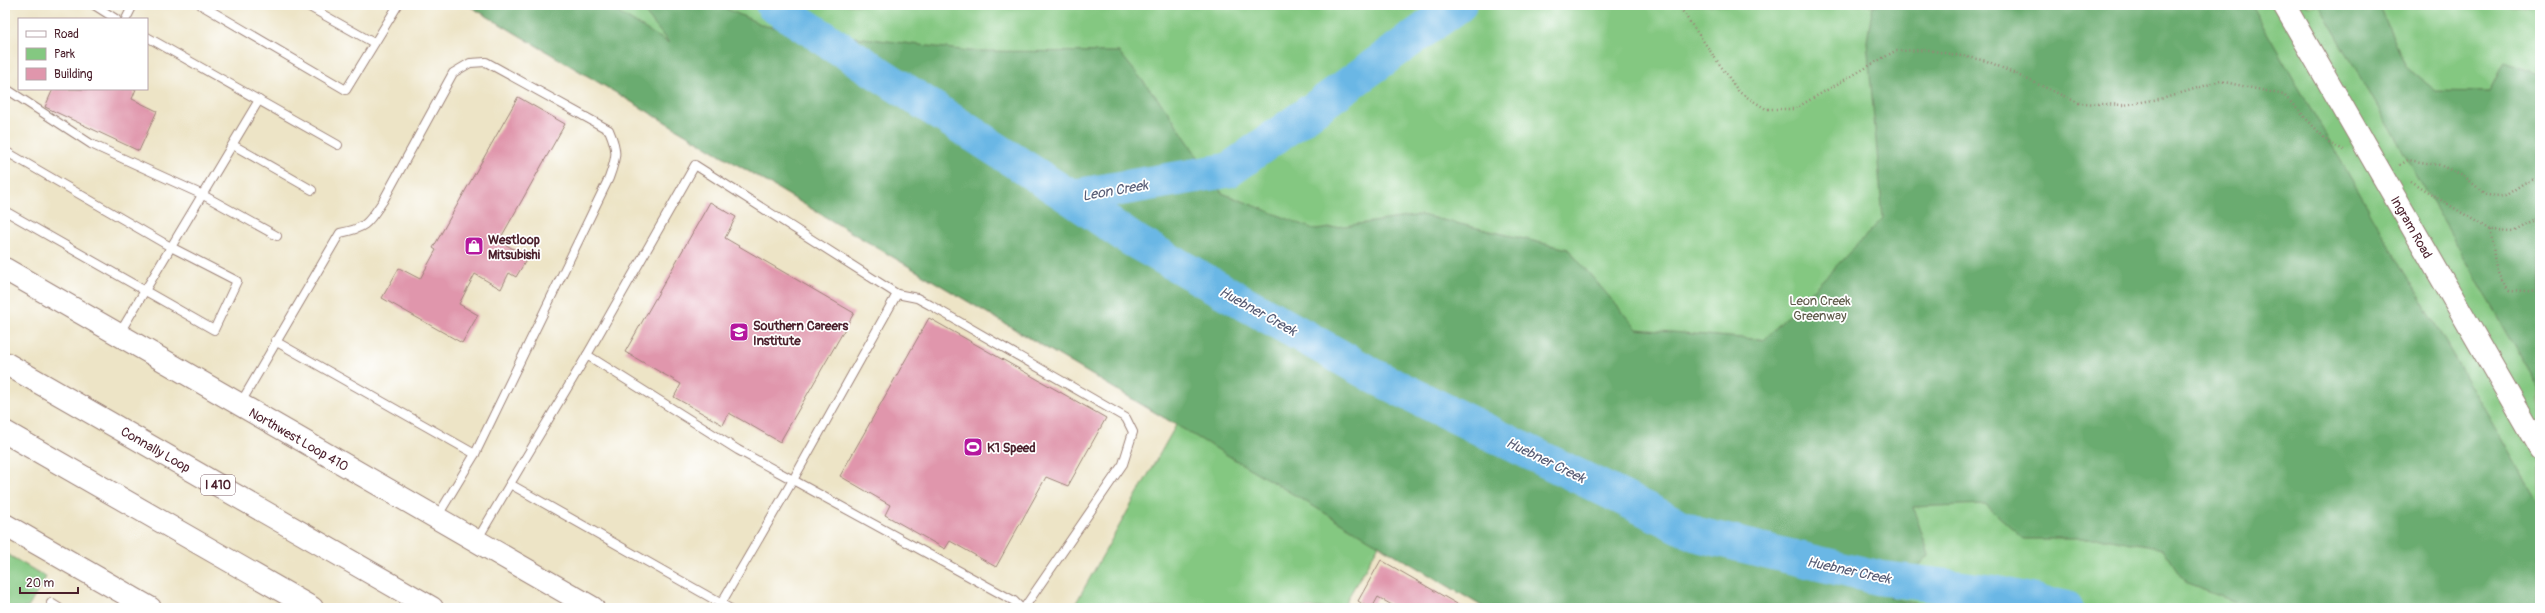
<svg xmlns="http://www.w3.org/2000/svg" width="2545" height="613" font-family="Pangolin,sans-serif">
<style>
.green{fill:#84c881;stroke:#677456}
.forest{fill:#6bac6f;stroke:#5a664d}
.lines{fill:none;stroke-linecap:round;stroke-linejoin:round}
.river{stroke:#6bb7e5;stroke-width:35}
.building{fill:#e096ac}
.lane-casing{stroke:#9c8278;stroke-width:10}
.secondary-casing{stroke:#9c8278;stroke-width:24}
.highway-casing{stroke:#9c8278;stroke-width:24}
.path{stroke:#9c8278;stroke-width:2.5;stroke-dasharray:1 3;stroke-linecap:butt}
.lane{stroke:#fff;stroke-width:8}
.secondary{stroke:#fff;stroke-width:22}
.highway{stroke:#fff;stroke-width:22}
.secondary-bridge-casing{stroke:#9c8278;stroke-width:24;stroke-linecap:butt}
.secondary-bridge{stroke:#fff;stroke-width:22}
.labels{text-anchor:middle;stroke-width:3.5;stroke-linejoin:round;paint-order:stroke}
.shield{fill:#fff;stroke:#80626b;stroke-width:1}
.shield-label{font-size:12px;font-weight:bold;fill:#4a1f2b}
.street-label{font-size:13px;fill:#4a1f2b;stroke:#fff}
.poi-label{font-size:13px;font-weight:bold;fill:#4a1f2b;stroke:#fff;text-anchor:start}
.park-label{font-size:13px;fill:#5e5a49;stroke:#fff}
.water-label{font-size:14px;font-style:italic;fill:#575c75;stroke:#fff}
</style>
<rect width="100%" height="100%" fill="#fff"/>
<filter id="ink" filterUnits="userSpaceOnUse"><feTurbulence type="fractalNoise" baseFrequency=".025" numOctaves="2"/><feDisplacementMap in="SourceGraphic" scale="8" xChannelSelector="R" yChannelSelector="G"/><feConvolveMatrix kernelMatrix="1 2 1 2 8 2 1 2 1" color-interpolation-filters="sRGB"/></filter>
<filter id="wash" filterUnits="userSpaceOnUse"><feTurbulence type="fractalNoise" baseFrequency=".012" numOctaves="4" result="noise"/><feDisplacementMap in="SourceGraphic" scale="16" xChannelSelector="R" yChannelSelector="G"/><feGaussianBlur stdDeviation="0.9" result="paint"/><feColorMatrix in="noise" values="0 0 0 0 0 0 0 0 0 0 0 0 0 0 0 0 0 1.4 0 .05"/><feComposite in="paint" operator="in"/></filter>
<g filter="url(#wash)">
<rect width="100%" height="100%" fill="#ede4c6"/>
<g class="green">
<polygon points="468,5 2540,5 2540,608 1485,608 1379,545 1342,608 1073,608 1176,425"/>
<polygon points="5,553 46,577 28,608 5,608"/>
</g>
<g class="forest">
<polygon points="468,5 605,5 669,43 639,5 718,5 765,26 969,51 1119,52 1166,109 1222,193 1316,230 1421,215 1568,249 1637,329 1764,340 1883,218 1867,41 1873,5 2251,5 2540,506 2540,608 2252,608 2187,584 2163,549 2110,539 2024,539 1985,504 1913,507 1929,555 1889,598 1939,608 1485,608"/>
<polygon points="2319,5 2379,5 2406,67 2436,91 2490,92 2505,62 2540,74 2540,389"/>
</g>
<g class="lines">
<g class="river">
<polyline points="773,5 1070,197 1229,170 1459,5"/>
<polyline points="1070,197 1131,239 1374,376 1696,534 1880,578 1991,592 2066,608"/>
</g>
</g>
<g id="blocks">
<g class="building">
<polygon points="53,89 136,89 132,99 157,111 139,151 45,107"/>
<polygon points="518,97 565,124 499,241 528,257 516,277 509,273 501,289 475,274 459,304 478,315 462,343 382,298 399,268 420,279 436,250 433,248"/>
<polygon points="710,202 736,217 725,238 854,313 780,442 729,413 723,425 674,397 681,384 625,352"/>
<polygon points="929,318 1106,418 1068,486 1046,477 996,567 950,541 945,549 885,515 890,505 840,476"/>
<polygon points="1381,560 1464,608 1397,608 1378,597 1372,608 1369,608 1358,601"/>
</g>
</g>
</g>
<g filter="url(#ink)">
<use href="#blocks" fill-opacity="0" stroke="#9c8278" stroke-width="1"/>
<g class="lines">
<defs>
<g id="lane">
<polyline points="94,5 116,19"/>
<polyline points="201,5 346,90 398,5"/>
<polyline points="306,5 374,43"/>
<polyline points="126,19 133,5"/>
<polyline points="147,37 338,145"/>
<polyline points="5,88 91,144 203,195 277,236"/>
<polyline points="233,145 312,190"/>
<polyline points="5,151 169,246 237,281 214,330 5,211"/>
<polyline points="897,294 917,298 930,305 1126,418 1133,432 1123,464 1024,608"/>
<polyline points="119,334 259,100"/>
<polyline points="275,341 475,454"/>
<polyline points="587,355 738,450 793,480 719,607"/>
<path d="M240,404l100,-171c27,-5 28,-10 43,-32l70,-128 17,-10 16,-1 123,68c9,21 8,26 0,48l-134,276 -38,63"/>
<polyline points="477,540 510,484"/>
<polyline points="51,603 59,608"/>
<polyline points="729,608 510,484 587,355 695,165 897,294 793,480 1014,601 1021,608"/>
</g>
<g id="secondary">
<polyline points="5,269 593,608"/>
<polyline points="2517,409 2540,449"/>
<polyline points="5,525 150,608"/>
</g>
<g id="highway">
<polyline points="5,363 432,608"/>
<polyline points="5,432 312,608"/>
</g>
</defs>
<use href="#lane" class="lane-casing"/>
<use href="#secondary" class="secondary-casing"/>
<use href="#highway" class="highway-casing"/>
<g class="path">
<polyline points="1678,5 1739,92 1766,109 1794,109 1895,51 1929,50 1987,61 2079,103 2124,105 2165,98 2220,81 2284,95 2329,143 2344,150"/>
<polyline points="2400,165 2408,160 2439,165 2463,175 2485,194 2495,197 2505,196 2524,183 2540,177"/>
<polyline points="2410,181 2490,230 2516,231 2540,218"/>
<path d="M2490,230c7,26 -1,36 19,60l31,2"/>
</g>
<use href="#lane" class="lane"/>
<use href="#secondary" class="secondary"/>
<use href="#highway" class="highway"/>
<defs>
<polyline id="secondary-bridge" points="2284,5 2517,409"/>
</defs>
<use href="#secondary-bridge" class="secondary-bridge-casing"/>
<use href="#secondary-bridge" class="secondary-bridge"/>
</g>
</g>
<defs>
<symbol id="shop-square" viewBox="-11 -11 22 22"><rect x="-9" y="-9" width="18" height="18" rx="4" fill="#b5179e" stroke="#fff"/><path d="M-5-2.5h2.3a2.7 3.5 0 0 1 5.4 0H5L5.5 6h-11ZM-1.5-2.5h3a1.5 2.3 0 0 0-3 0Z" fill="#fff"/></symbol>
<symbol id="university-square" viewBox="-11 -11 22 22"><rect x="-9" y="-9" width="18" height="18" rx="4" fill="#b5179e" stroke="#fff"/><path d="M0-5L7-2L0 1L-7-2ZM-4 1L0 2.5L4 1V4Q0 6-4 4Z" fill="#fff"/></symbol>
<symbol id="stadium-square" viewBox="-11 -11 22 22"><rect x="-9" y="-9" width="18" height="18" rx="4" fill="#b5179e" stroke="#fff"/><path d="M0-5a6.5 5 0 1 0 0 10a6.5 5 0 1 0 0-10ZM-3.5-1.8h7v3.6h-7Z" fill="#fff"/></symbol>
</defs>
<g fill-rule="evenodd">
<use href="#shop-square" x="463" y="235" width="22" height="22"/>
<use href="#university-square" x="728" y="321" width="22" height="22"/>
<use href="#stadium-square" x="962" y="436" width="22" height="22"/>
</g>
<g class="labels">
<rect class="shield" x="201" y="475" width="34" height="20" rx="3"/>
<g class="shield-label">
<text x="218" y="489">I 410</text>
</g>
<g class="street-label">
<text transform="translate(2412 227) rotate(60)" y="5">Ingram Road</text>
<text transform="translate(299 439) rotate(30)" y="5">Northwest Loop 410</text>
<text transform="translate(156 449) rotate(30)" y="5">Connally Loop</text>
</g>
<g class="poi-label">
<text x="488" y="244">Westloop<tspan x="488" dy="15">Mitsubishi</tspan></text>
<text x="753" y="330">Southern Careers<tspan x="753" dy="15">Institute</tspan></text>
<text x="987" y="452">K1 Speed</text>
</g>
<g class="park-label">
<text x="1820" y="305">Leon Creek<tspan x="1820" dy="15">Greenway</tspan></text>
</g>
<g class="water-label">
<text transform="translate(1115 190) rotate(-10)" y="5">Leon Creek</text>
<text transform="translate(1258 311) rotate(29)" y="5">Huebner Creek</text>
<text transform="translate(1546 460) rotate(26)" y="5">Huebner Creek</text>
<text transform="translate(1849 570) rotate(12)" y="5">Huebner Creek</text>
</g>
</g>
<rect width="2545" height="613" fill="none" stroke="#fff" stroke-width="20"/>
<rect x="18" y="18" width="130" height="72" fill="#ffffff" stroke="#b7a5aa"/>
<rect x="26" y="31" width="20" height="6" fill="#ffffff" stroke="#b7a5aa"/>
<text x="54" y="38" font-size="12" fill="#4a1f2b">Road</text>
<rect x="26" y="48" width="20" height="12" fill="#84c881" stroke="#b7a5aa"/>
<text x="54" y="58" font-size="12" fill="#4a1f2b">Park</text>
<rect x="26" y="68" width="20" height="12" fill="#e096ac" stroke="#b7a5aa"/>
<text x="54" y="78" font-size="12" fill="#4a1f2b">Building</text>
<path d="M20 587v6h58v-6" fill="none" stroke="#4a1f2b" stroke-width="2"/>
<text x="26" y="587" font-size="12" fill="#4a1f2b" stroke="#ffffff" stroke-width="3" paint-order="stroke">20 m</text>
</svg>
